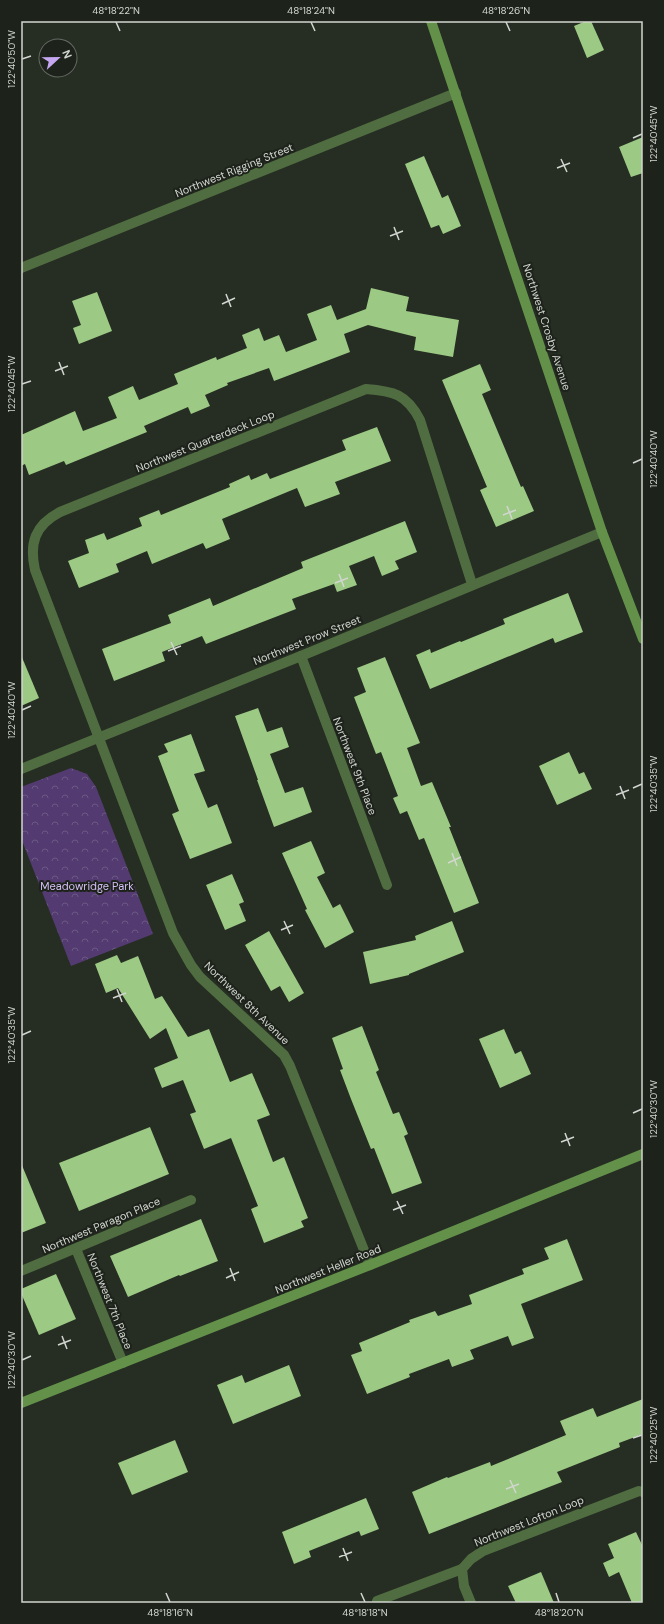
<svg xmlns="http://www.w3.org/2000/svg" width="664" height="1624" font-family="'DM Sans',sans-serif">
<style>
.park{fill:url(#park-crowns)}
.building{fill:#9cc984}
.lines{fill:none;stroke-linecap:round;stroke-linejoin:round}
.street{stroke:#506d41;stroke-width:10}
.secondary{stroke:#63914a;stroke-width:10}
.ticks{fill:none;stroke:#d2d6d0;stroke-width:1.5}
.labels{text-anchor:middle;stroke-width:4;stroke-linejoin:round;paint-order:stroke}
.street-label{font-size:11px;fill:#d2d6d0;stroke:#1d231a}
.park-label{font-size:11px;fill:#d4bdf6;stroke:#1d231a}
.neatline{fill:none;stroke:#d2d6d0;stroke-width:1.5}
.ticks-label{font-size:10px;text-anchor:middle;fill:#d2d6d0}
</style>
<defs>
<pattern id="park-crowns" width="20" height="18" patternUnits="userSpaceOnUse"><rect width="20" height="18" fill="#533b71"/><path d="M2 6a3 3 0 1 1 6 0M12 15a3 3 0 1 1 6 0" fill="none" stroke="#6b5784"/></pattern>
</defs>
<rect width="100%" height="100%" fill="#262d23"/>
<polygon class="park" points="71,768 87,774 96,787 153,934 71,966 21,838 21,787"/>
<g class="building">
<polygon points="586,21 591,21 604,50 587,58 574,26"/>
<polygon points="643,137 643,173 631,177 619,147"/>
<polygon points="424,156 442,198 448,195 461,226 443,234 439,225 431,228 405,164"/>
<polygon points="371,288 409,297 406,311 459,320 453,357 414,350 416,337 368,325 344,334 350,352 274,381 269,368 227,383 228,385 205,395 210,406 191,414 188,407 144,426 147,432 66,465 64,461 29,475 25,464 21,466 21,435 75,411 83,431 117,418 108,397 133,386 139,400 178,384 174,374 216,357 217,360 247,348 242,335 259,328 264,341 279,335 286,352 317,340 307,314 331,305 337,320 366,309"/>
<polygon points="97,292 112,331 79,344 73,328 81,325 72,301"/>
<polygon points="480,364 491,390 482,394 521,487 523,486 534,511 496,527 480,490 487,487 442,380"/>
<polygon points="377,427 391,461 335,482 340,494 305,507 297,488 222,519 230,539 206,549 203,543 152,564 147,551 116,564 119,572 79,588 68,561 89,553 85,540 104,533 107,540 142,526 139,518 159,510 161,515 230,487 229,484 249,475 251,480 267,473 270,479 346,450 342,440"/>
<polygon points="405,521 417,552 395,561 399,569 382,576 374,556 349,566 357,585 337,592 334,584 292,599 296,609 206,644 202,636 162,652 165,661 114,681 102,649 171,623 168,615 210,598 213,606 303,568 301,562"/>
<polygon points="568,593 583,632 555,643 553,638 430,689 416,655 430,649 431,653 460,641 461,642 505,624 503,619"/>
<polygon points="21,655 39,698 21,706"/>
<polygon points="385,657 420,743 407,748 421,786 432,782 451,827 449,827 479,903 454,913 424,838 419,840 407,811 400,814 393,798 398,796 381,752 376,754 354,697 366,692 357,668"/>
<polygon points="258,708 267,732 282,727 289,747 270,754 285,793 303,787 312,812 274,827 257,780 258,780 235,716"/>
<polygon points="191,734 205,771 194,774 208,808 217,804 232,843 190,859 172,814 179,811 158,756 168,752 164,744"/>
<polygon points="569,752 579,774 584,772 592,789 557,805 539,766"/>
<polygon points="311,841 325,873 317,877 333,908 340,904 354,932 325,948 305,910 307,909 282,853"/>
<polygon points="232,874 244,902 239,904 246,921 225,930 206,885"/>
<polygon points="452,921 464,952 409,974 409,975 370,984 363,952 416,940 415,936"/>
<polygon points="269,931 304,993 289,1002 280,986 271,991 245,945"/>
<polygon points="117,955 121,963 138,956 155,999 162,996 188,1037 209,1029 230,1082 252,1073 270,1115 257,1120 273,1162 284,1157 308,1218 301,1221 304,1227 264,1243 251,1209 258,1206 231,1138 204,1149 190,1114 196,1112 183,1080 162,1088 154,1068 178,1058 166,1028 150,1039 118,988 106,993 95,964"/>
<polygon points="362,1026 379,1070 376,1072 393,1114 399,1112 408,1134 404,1136 422,1183 392,1194 374,1148 371,1149 351,1099 340,1070 343,1069 332,1038"/>
<polygon points="504,1029 515,1054 521,1051 531,1074 500,1088 479,1039"/>
<polygon points="150,1127 169,1174 79,1211 59,1163"/>
<polygon points="21,1163 46,1223 21,1233"/>
<polygon points="201,1219 218,1261 180,1276 179,1275 128,1297 110,1256"/>
<polygon points="567,1239 583,1280 521,1304 534,1338 512,1346 508,1336 470,1350 474,1359 452,1367 449,1359 409,1374 410,1377 367,1394 351,1355 362,1351 359,1343 410,1322 409,1320 435,1311 438,1316 472,1304 469,1295 524,1274 522,1269 549,1259 544,1248"/>
<polygon points="56,1274 76,1319 39,1335 21,1293 21,1289"/>
<polygon points="289,1365 301,1396 233,1424 217,1385 242,1375 245,1383"/>
<polygon points="643,1399 643,1434 619,1443 620,1447 557,1472 562,1482 429,1534 412,1492 447,1477 448,1478 490,1462 491,1466 566,1435 560,1421 593,1408 597,1417"/>
<polygon points="175,1440 188,1472 132,1495 118,1463"/>
<polygon points="366,1498 379,1529 361,1536 359,1531 309,1551 311,1557 294,1564 282,1532"/>
<polygon points="636,1532 643,1547 643,1603 632,1603 619,1572 609,1577 603,1563 614,1558 608,1544"/>
<polygon points="541,1572 554,1603 516,1603 508,1586"/>
</g>
<g class="lines">
<g class="street">
<polyline points="21,268 456,93"/>
<polyline points="301,656 387,885"/>
<polyline points="21,769 301,656 602,532"/>
<polyline points="76,1249 123,1363"/>
<path d="M370,1265l-80,-199 -6,-11 -84,-78 -9,-12 -18,-32 -138,-363c-6,-27 0,-45 25,-58l306,-123c27,2 41,5 54,31l52,164"/>
<polyline points="21,1271 191,1200"/>
<polyline points="377,1601 462,1569"/>
<polyline points="471,1603 464,1586 462,1569 471,1559 483,1551 639,1491 643,1492"/>
</g>
<g class="secondary">
<polyline points="431,21 602,532 643,639"/>
<polyline points="21,1403 370,1265 643,1154"/>
</g>
</g>
<path class="ticks" d="M116,22l4,9M311,22l4,9M506,22l4,9M22,59l9,-3M633,138l9,-4M561,159l6,13M557,168l13,-5M394,227l5,13M390,236l13,-5M226,294l5,13M222,304l13,-6M59,362l5,13M55,371l13,-5M22,384l9,-3M633,463l9,-4M507,506l5,13M503,515l13,-5M339,574l5,13M335,583l13,-5M171,642l6,13M168,651l13,-5M22,710l9,-4M620,786l5,13M633,788l9,-4M616,795l13,-5M452,853l5,13M448,863l13,-6M284,921l6,13M281,930l12,-5M117,989l5,13M113,998l13,-5M22,1035l9,-4M633,1113l9,-4M565,1133l5,13M561,1142l13,-5M397,1201l6,13M393,1210l13,-5M230,1268l5,13M226,1278l13,-6M62,1336l5,13M58,1345l13,-5M22,1360l9,-4M633,1438l9,-3M510,1480l6,13M506,1489l13,-5M343,1548l5,13M339,1557l13,-5M166,1593l4,9M361,1593l4,9M556,1593l3,9"/>
<g class="labels">
<g class="street-label">
<text transform="translate(234 170) rotate(-22)" y="4">Northwest Rigging Street</text>
<text transform="translate(547 327) rotate(72)" y="4">Northwest Crosby Avenue</text>
<text transform="translate(205 441) rotate(-22)" y="4">Northwest Quarterdeck Loop</text>
<text transform="translate(307 640) rotate(-22)" y="4">Northwest Prow Street</text>
<text transform="translate(355 766) rotate(69)" y="4">Northwest 9th Place</text>
<text transform="translate(247 1003) rotate(44)" y="4">Northwest 8th Avenue</text>
<text transform="translate(101 1225) rotate(-23)" y="4">Northwest Paragon Place</text>
<text transform="translate(328 1269) rotate(-22)" y="4">Northwest Heller Road</text>
<text transform="translate(110 1301) rotate(68)" y="4">Northwest 7th Place</text>
<text transform="translate(529 1521) rotate(-22)" y="4">Northwest Lofton Loop</text>
</g>
<g class="park-label">
<text x="87" y="890">Meadowridge Park</text>
</g>
</g>
<rect width="664" height="1624" fill="none" stroke="#1d231a" stroke-width="44"/>
<g transform="translate(58 58) rotate(68)"><circle r="19" fill="#1d231a" stroke="#656b63"/>
<path d="M0-3L7 15L0 10L-7 15Z" fill="#c5a6f0"/>
<text y="-6" font-size="11" font-weight="bold" text-anchor="middle" fill="#d2d6d0">N</text>
</g>
<rect x="22" y="22" width="620" height="1580" class="neatline"/>
<g class="ticks-label">
<text x="116" y="14">48°18'22"N</text>
<text x="311" y="14">48°18'24"N</text>
<text x="506" y="14">48°18'26"N</text>
<text transform="translate(11 59) rotate(-90)" y="4">122°40'50"W</text>
<text transform="translate(653 134) rotate(-90)" y="4">122°40'45"W</text>
<text transform="translate(11 384) rotate(-90)" y="4">122°40'45"W</text>
<text transform="translate(653 459) rotate(-90)" y="4">122°40'40"W</text>
<text transform="translate(11 710) rotate(-90)" y="4">122°40'40"W</text>
<text transform="translate(653 784) rotate(-90)" y="4">122°40'35"W</text>
<text transform="translate(11 1035) rotate(-90)" y="4">122°40'35"W</text>
<text transform="translate(653 1109) rotate(-90)" y="4">122°40'30"W</text>
<text transform="translate(11 1360) rotate(-90)" y="4">122°40'30"W</text>
<text transform="translate(653 1435) rotate(-90)" y="4">122°40'25"W</text>
<text x="170" y="1616">48°18'16"N</text>
<text x="365" y="1616">48°18'18"N</text>
<text x="559" y="1616">48°18'20"N</text>
</g>
</svg>
